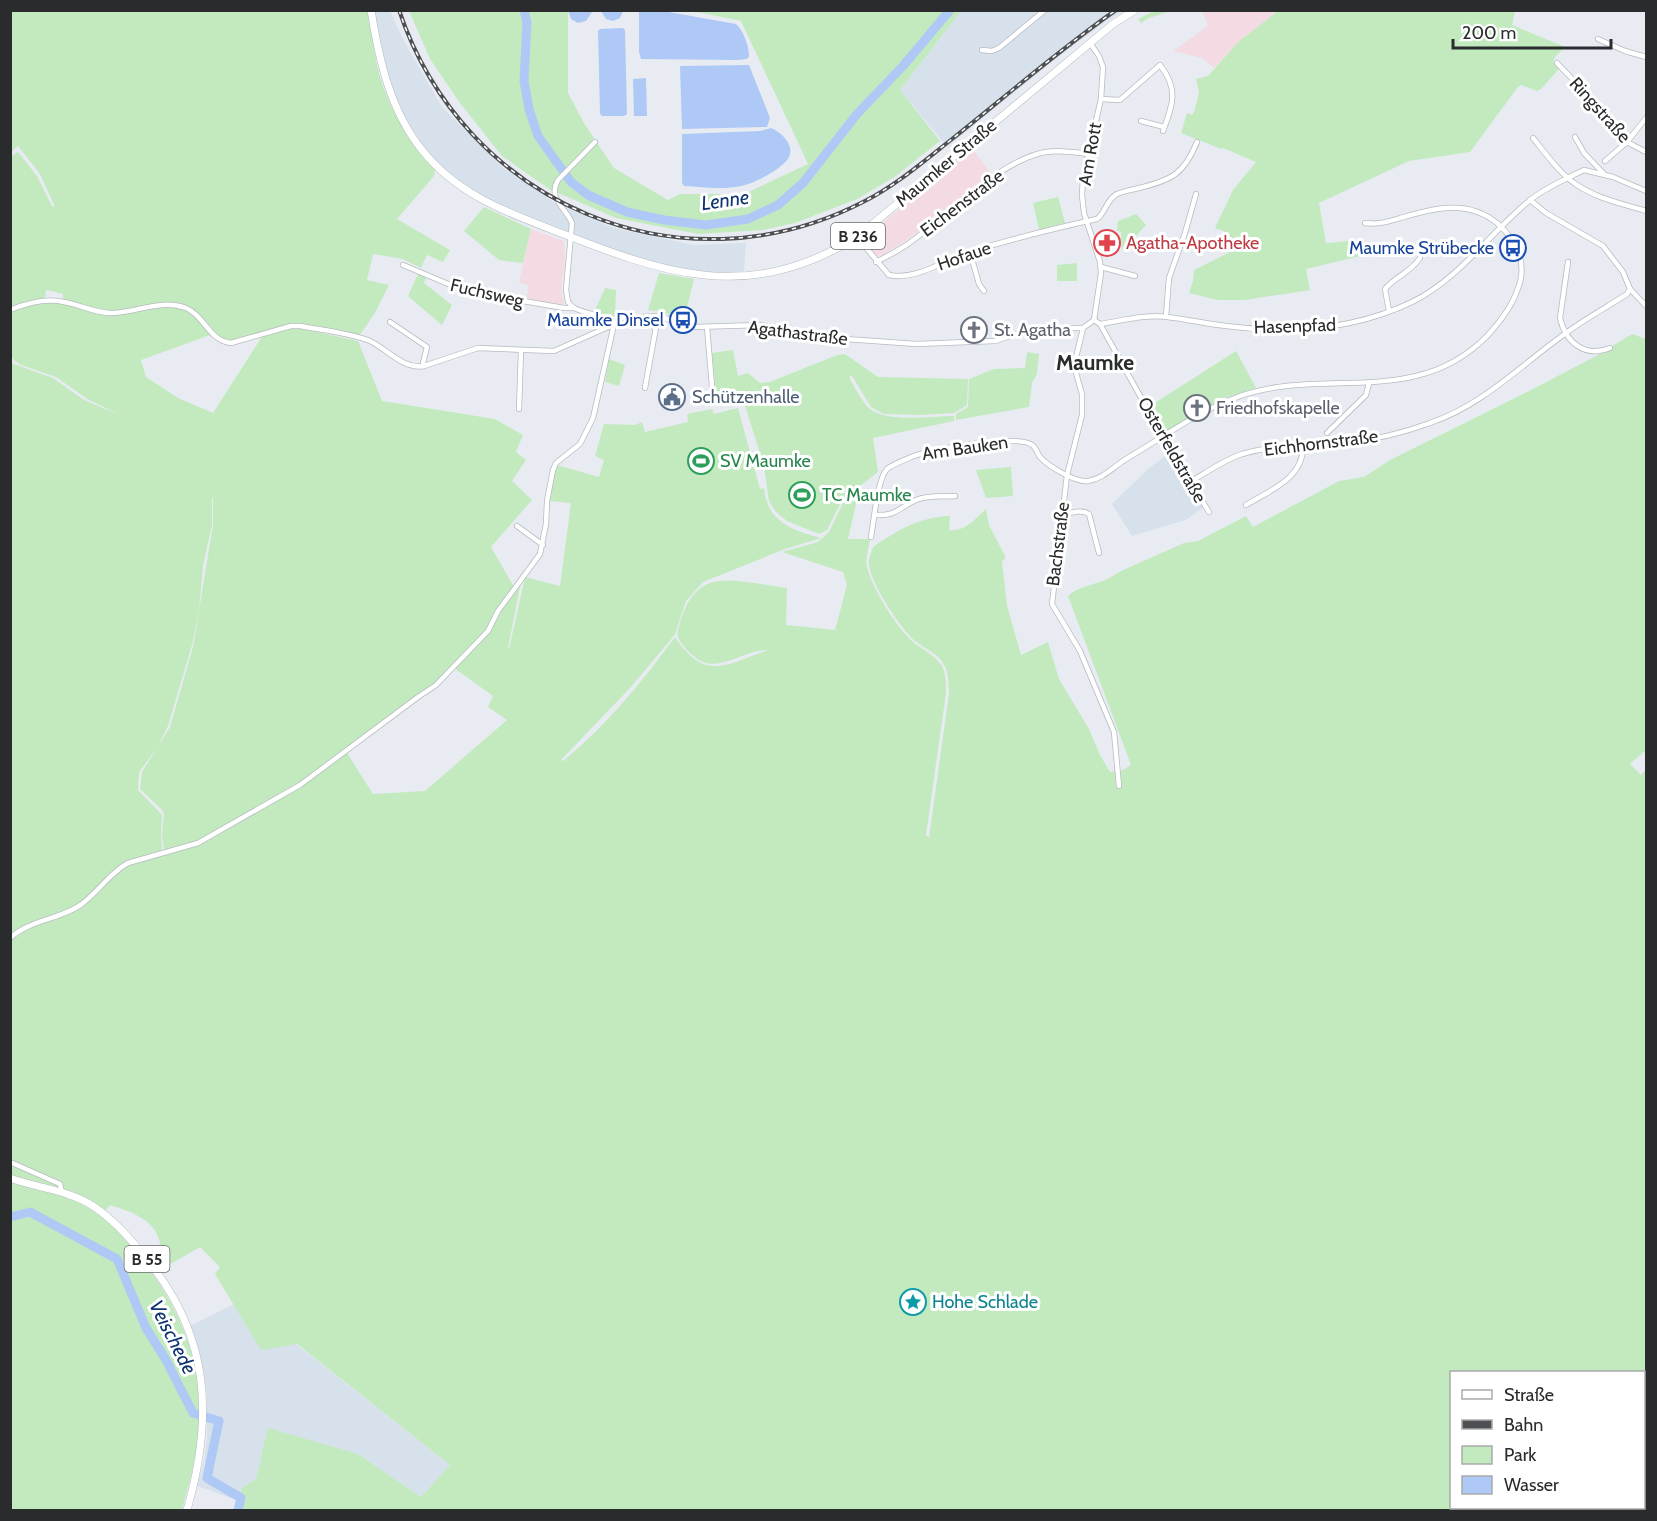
<svg xmlns="http://www.w3.org/2000/svg" width="1657" height="1521" font-family="Cabin,sans-serif">
<style>
.commercial{fill:#f4dae2}
.built{fill:#d6e1ec}
.green{fill:#c2eabe;fill-rule:evenodd}
.water{fill:#aec9f5}
.lines{fill:none;stroke-linecap:round;stroke-linejoin:round}
.river{stroke:#aec9f5;stroke-width:9}
.street-casing{stroke:#b6bbc0;stroke-width:6}
.primary-casing{stroke:#b6bbc0;stroke-width:8}
.street{stroke:#fff;stroke-width:4.5}
.primary{stroke:#fff;stroke-width:7}
.rail-casing{stroke:#4d4f52;stroke-width:4}
.rail{stroke:#fff;stroke-width:1.5;stroke-dasharray:4.5;stroke-linecap:butt}
.labels{text-anchor:middle;stroke-width:6;stroke-linejoin:round;paint-order:stroke}
.shield{fill:#fff;stroke:#696b6c;stroke-width:1.5}
.shield-label{font-size:16px;font-weight:bold;fill:#292b2d}
.street-label{font-size:18px;fill:#292b2d;stroke:#fff}
.health-label{font-size:18px;fill:#be3a42;stroke:#fff;text-anchor:start}
.transit-label{font-size:18px;fill:#164399;stroke:#fff;text-anchor:end}
.worship-label{font-size:18px;fill:#5b616d;stroke:#fff;text-anchor:start}
.service-label{font-size:18px;fill:#4e5e75;stroke:#fff;text-anchor:start}
.leisure-label{font-size:18px;fill:#27864d;stroke:#fff;text-anchor:start}
.culture-label{font-size:18px;fill:#0d838f;stroke:#fff;text-anchor:start}
.water-label{font-size:20px;font-style:italic;fill:#103472;stroke:#fff}
.quarter-label{font-size:21px;font-weight:bold;fill:#292b2d;stroke:#fff}
</style>
<rect width="100%" height="100%" fill="#e8ecf2"/>
<g class="commercial">
<polygon points="1202,11 1278,11 1238,42 1214,68 1202,58 1173,51 1208,26"/>
<polygon points="972,149 992,174 982,180 911,237 882,255 877,256 870,250 864,238"/>
<polygon points="531,229 564,241 565,260 561,292 564,304 560,305 526,300 529,285 519,283"/>
</g>
<g class="built">
<polygon points="374,11 390,11 405,43 442,107 502,167 555,203 614,228 694,245 746,243 744,273 705,273 677,268 611,250 502,207 475,193 449,174 429,155 399,108 383,62"/>
<polygon points="961,11 1123,11 1105,22 1058,57 947,147 900,90"/>
<polygon points="1169,453 1203,508 1186,520 1132,536 1112,504 1148,469"/>
<polygon points="234,1304 261,1349 296,1344 450,1465 421,1497 358,1454 256,1479 242,1488 237,1500 197,1486 204,1462 207,1439 207,1396 203,1368 190,1326"/>
</g>
<g class="green">
<path d="M11,11h357c5,27 7,59 19,85 12,27 28,52 48,73l-1,7 -37,43 53,31 -7,12 -16,-7 -6,13 -18,-9 -30,-5 -6,26 22,5 -14,28 -16,23 -64,-13 -53,16 -17,2c-27,-21 -23,-37 -64,-38l-1,4 21,1 18,8 11,19 -69,25 5,17 32,21 35,15 50,-78 31,-8 64,14 24,60 113,18 28,16 -7,17 10,8 -14,21 20,19 -41,47 23,40 -27,42 -53,57 -126,93 -104,61 -40,11 -2,-17 2,-20 -2,-4 -22,-21 2,-17 28,-45 23,-80 20,-122v-27h-1v27l-9,41 -4,44 -7,35 -24,81 -11,22 -18,24 -1,18 24,25 -1,18 1,19 -42,14 -42,39 -49,20 -18,11v-573l42,15 31,22 36,15 -31,-15 -33,-23 -35,-12 -7,-5 -3,-5v-44c17,-5 33,-10 52,-7 16,2 30,9 47,8l-47,-12v-6l-16,-4 -2,1 1,4 -2,3 -21,5 -12,5v-152l7,-4 19,24 15,30 3,1 -15,-33 -22,-28 -7,6z"/>
<polygon points="409,11 568,11 568,93 584,123 614,168 668,200 680,194 744,194 808,164 741,21 692,11 961,11 900,90 940,141 893,178 857,199 795,223 763,230 698,234 616,218 549,189 502,156 460,103 430,59"/>
<polygon points="1154,11 1171,11 1149,18 1141,23 1138,19"/>
<polygon points="1278,11 1515,11 1512,25 1565,47 1555,57 1553,62 1559,69 1541,89 1537,91 1521,85 1518,87 1470,152 1409,161 1319,203 1326,243 1362,240 1365,255 1306,269 1310,290 1245,300 1217,300 1189,293 1193,281 1194,270 1234,250 1229,233 1215,228 1233,190 1256,162 1223,148 1221,149 1181,133 1187,113 1192,115 1194,112 1199,93 1196,79 1208,76 1238,42"/>
<polygon points="1058,197 1065,223 1039,230 1033,203"/>
<polygon points="484,207 531,229 523,263 499,260 464,231"/>
<polygon points="1136,214 1146,225 1122,251 1121,232 1117,230 1118,221"/>
<polygon points="1077,263 1077,281 1057,281 1057,265"/>
<polygon points="659,273 694,279 684,320 659,311 648,310"/>
<polygon points="418,274 426,278 424,283 452,305 442,325 408,296"/>
<polygon points="605,288 616,290 615,316 597,313 596,308"/>
<path d="M1632,334l14,5v411l-16,14 11,11 5,-6v741h-1411l7,-22 14,-9 12,-51 90,26 63,43 29,-32 -153,-121 -36,6 -46,-76 5,-7 -20,-20 -40,23 -7,-9 7,-3c0,-5 1,-13 -1,-19 -7,-21 -30,-28 -49,-34l-5,6 -52,-24 -42,-12 -1,-236 20,-13 49,-19 42,-40 84,-25 104,-61 38,-28 26,41 52,-3 82,-71 -19,-13 5,-11 -39,-28 36,-38 9,-18 22,-30 -13,66 1,1 16,-72 35,9 11,-83 -22,-2 3,-18 5,-18 42,12 5,-17 -9,-4 9,-32 31,1 7,-3 3,10 43,-10 -1,-8 25,-5 2,5 24,-6 22,81 4,-1c3,34 28,42 57,50l-36,11 -82,33 -17,19 -11,33 -3,4 -41,49 -70,73 2,1c43,-35 79,-79 112,-124 30,45 50,28 93,13 -24,-1 -51,26 -73,7 -8,-6 -14,-12 -18,-22 15,-73 53,-54 110,-47l-1,37 49,5 12,-45 -4,-13 -61,-20 36,-10 11,-10 15,-31 16,-14 -12,52h22c-1,9 -5,19 -3,28 5,21 30,61 46,75 10,8 22,13 29,24 4,7 4,19 4,27l-20,142 3,3 20,-145c-1,-9 0,-21 -5,-28 -6,-12 -19,-16 -29,-24 -14,-12 -44,-57 -46,-76 -1,-6 2,-12 4,-18 25,-17 46,-30 77,-31l-1,14c16,2 26,-11 37,-21l3,16 17,33 -4,3 5,45 14,49 27,-13 11,37 30,50 11,26 10,17 6,-1 1,18h4v-18l10,-6 -63,-169 8,-6 32,-11 13,-8 63,-28 14,-2 48,-25 7,11 86,-46 25,-4 26,-17 141,-70 65,-34zM1452,1372h192v136h-192z"/>
<path d="M733,350l5,26 10,-3 12,10 10,-1 67,-27 8,-1 33,23 90,2 -1,26 -13,8 -34,2 -36,-1 -13,-7 -19,-31 -3,1c5,9 13,25 21,32 17,14 62,7 84,7v5l-81,17 5,34 -36,28 -15,30 -8,4 -32,-13 -11,-9 -7,-11 -5,-35 -23,-73 -24,9 -5,-49z"/>
<polygon points="1236,351 1256,388 1228,397 1166,432 1150,406"/>
<polygon points="1027,352 1039,354 1037,374 1032,383 1029,407 956,420 956,414 968,407 969,379 994,369 1025,368"/>
<polygon points="609,359 625,365 619,386 605,382"/>
<polygon points="1011,467 1013,496 986,498 976,470"/>
<path d="M11,1181c27,9 56,13 81,29 13,7 24,20 34,30 43,48 74,107 74,172 1,33 -10,67 -18,98h-171z"/>
</g>
<g class="water">
<polygon points="568,10 592,11 592,12 586,21 578,23 571,19"/>
<polygon points="601,11 601,10 623,11 620,18 613,21 606,19"/>
<path d="M639,11h24l73,13c8,7 13,23 13,33l-3,2 -7,1 -98,-1 -2,-7z"/>
<polygon points="623,28 625,30 627,114 624,116 602,116 600,114 598,31 600,29"/>
<polygon points="749,65 770,118 767,127 682,129 680,66"/>
<polygon points="646,78 647,116 634,116 633,79"/>
<path d="M771,128c10,4 24,17 18,29 -6,12 -36,27 -48,29 -19,4 -38,1 -57,0l-2,-3v-49l78,-3z"/>
</g>
<g class="lines">
<g class="river">
<polyline points="524,10 527,22 524,81 529,109 538,136 571,182 588,195 627,212 664,220 706,225 748,219 778,205 803,183 857,114 903,66 950,10"/>
<polyline points="10,1217 30,1212 117,1259 146,1328 166,1360 193,1413 219,1421 207,1478 241,1498 238,1510"/>
</g>
<defs>
<g id="street">
<polyline points="1598,39 1625,51 1646,57"/>
<polyline points="1090,43 1099,56 1103,67 1101,99 1083,177 1082,195 1084,213 1100,262 1101,273 1094,320"/>
<polyline points="982,50 992,51 999,48 1045,10"/>
<polyline points="1557,63 1597,105 1627,142 1646,152"/>
<path d="M1101,99l19,1 40,-35c19,24 13,39 3,66"/>
<polyline points="1141,121 1164,127"/>
<polyline points="1575,137 1584,153 1604,174"/>
<path d="M1533,138c13,16 27,36 44,47 21,14 46,19 69,26"/>
<path d="M595,142l-37,38c-11,18 8,28 14,43l-6,67 2,12 6,6 10,4 25,7 49,-3 35,11 68,-2 57,12 98,7 79,-3 28,-9 28,-4h32l11,-8"/>
<polyline points="1605,161 1627,142 1646,118"/>
<polyline points="1530,200 1546,213 1603,246 1623,272 1630,289 1646,306"/>
<path d="M857,237l32,38c28,6 57,-16 83,-24 41,-12 83,-23 125,-32 9,-7 9,-19 20,-25 7,-3 15,-4 22,-6 33,-8 45,-14 58,-46"/>
<polyline points="970,252 979,284 984,291"/>
<path d="M876,262c14,-7 28,-14 40,-24 34,-26 87,-79 130,-86 14,-2 28,0 42,2"/>
<path d="M1568,262l-8,56c6,25 25,40 50,30"/>
<polyline points="403,265 465,291 564,308 574,308"/>
<polyline points="1101,267 1135,276"/>
<path d="M10,310c17,-7 37,-12 54,-8 17,3 33,12 49,11 25,-1 48,-14 73,-5 19,8 23,33 45,35l60,-17h9c22,4 50,7 70,15 17,8 34,29 54,25l54,-18 76,3 54,-24 5,-5"/>
<path d="M1389,311l-4,-22c11,-13 26,-17 35,-31"/>
<polyline points="1166,316 1169,278 1185,233 1196,194"/>
<path d="M1094,320l6,4c21,-3 46,-10 67,-7 20,2 39,7 59,9 63,8 128,4 186,-24 47,-23 78,-69 117,-101 15,-13 37,-22 55,-31l29,7 33,14"/>
<polyline points="390,322 427,347 423,363 424,366"/>
<polyline points="1100,324 1163,437 1209,512"/>
<polyline points="707,327 713,398 715,403"/>
<polyline points="1083,328 1074,366 1082,394 1082,415 1067,475 1052,604 1080,651 1114,732 1119,786"/>
<polyline points="645,388 658,316"/>
<polyline points="519,409 521,351"/>
<polyline points="1327,433 1366,395 1369,383"/>
<path d="M1190,482c17,-10 34,-22 52,-28 34,-10 69,-9 104,-12 29,-2 57,-9 84,-19 53,-18 91,-58 136,-90 19,-14 41,-26 61,-39l3,-5"/>
<path d="M1246,505c25,-15 58,-27 57,-60"/>
<path d="M875,515c22,1 23,-7 41,-15 12,-5 26,-3 39,-4"/>
<path d="M1062,515c8,-2 19,-6 27,-1l10,39"/>
<polyline points="517,526 543,545"/>
<path d="M871,537c3,-16 6,-57 16,-68 6,-5 20,-10 27,-13 17,-7 105,-22 118,-11 4,2 5,8 8,12 8,9 36,26 48,24 15,-2 25,-14 38,-22 36,-21 71,-47 109,-61 85,-33 180,12 252,-62 12,-13 24,-28 30,-45 11,-26 1,-49 -19,-67 -28,-24 -61,-17 -94,-7 -14,4 -25,8 -39,6"/>
<path d="M10,938c20,-18 47,-18 69,-32 18,-12 30,-33 49,-43l70,-20 102,-58 118,-88 18,-12 52,-54 10,-20 42,-57 6,-30 1,-23 6,-31 3,-7 24,-19 13,-26 22,-98"/>
<polyline points="10,1162 60,1184 62,1193"/>
</g>
<g id="primary">
<path d="M371,10c8,50 19,100 51,140 34,43 81,61 131,80 110,43 193,75 304,7l256,-213 22,-14"/>
<path d="M10,1178c27,10 59,12 83,28 20,13 37,32 52,51 65,78 69,159 42,253"/>
</g>
</defs>
<use href="#street" class="street-casing"/>
<use href="#primary" class="primary-casing"/>
<use href="#street" class="street"/>
<use href="#primary" class="primary"/>
<defs>
<path id="rail" d="M399,10c65,194 281,286 464,192 32,-16 60,-40 89,-63 54,-43 107,-89 164,-129"/>
</defs>
<use href="#rail" class="rail-casing"/>
<use href="#rail" class="rail"/>
</g>
<defs>
<symbol id="pharmacy-ring" viewBox="-11 -11 22 22"><circle r="9.5" fill="#fff" stroke="#e0444e" stroke-width="1.5"/><path d="M-2-6h4v4h4v4h-4v4h-4v-4h-4v-4h4Z" fill="#e0444e"/></symbol>
<symbol id="bus-ring" viewBox="-11 -11 22 22"><circle r="9.5" fill="#fff" stroke="#1a4fb4" stroke-width="1.5"/><path d="M-5-6H5V4H4V6H2V4H-2V6H-4V4H-5ZM-3.5-4V0h7V-4ZM-3.5 1.2v1.5H-2V1.2ZM2 1.2v1.5H3.5V1.2Z" fill="#1a4fb4"/></symbol>
<symbol id="church-ring" viewBox="-11 -11 22 22"><circle r="9.5" fill="#fff" stroke="#6b7280" stroke-width="1.5"/><path d="M-1.2-6h2.4v3.5h3.3v2.4h-3.3V6h-2.4V-.1h-3.3v-2.4h3.3Z" fill="#6b7280"/></symbol>
<symbol id="civic-ring" viewBox="-11 -11 22 22"><circle r="9.5" fill="#fff" stroke="#5c6f8a" stroke-width="1.5"/><path d="M-.6-6.5H3V-4.5H.6V-3L4-1V1h2V6H-6V1h2V-1L-.6-3ZM-1.2 2.5V6h2.4V2.5Z" fill="#5c6f8a"/></symbol>
<symbol id="stadium-ring" viewBox="-11 -11 22 22"><circle r="9.5" fill="#fff" stroke="#2e9e5b" stroke-width="1.5"/><path d="M0-5a6.5 5 0 1 0 0 10a6.5 5 0 1 0 0-10ZM-3.5-1.8h7v3.6h-7Z" fill="#2e9e5b"/></symbol>
<symbol id="sight-ring" viewBox="-11 -11 22 22"><circle r="9.5" fill="#fff" stroke="#0f9aa8" stroke-width="1.5"/><path d="M0-6L1.8-2.2L6-1.7L2.9 1.2L3.7 5.4L0 3.3L-3.7 5.4L-2.9 1.2L-6-1.7L-1.8-2.2Z" fill="#0f9aa8"/></symbol>
</defs>
<g fill-rule="evenodd">
<use href="#pharmacy-ring" x="1092" y="228" width="30" height="30"/>
<use href="#bus-ring" x="1498" y="233" width="30" height="30"/>
<use href="#bus-ring" x="668" y="305" width="30" height="30"/>
<use href="#church-ring" x="959" y="315" width="30" height="30"/>
<use href="#civic-ring" x="657" y="382" width="30" height="30"/>
<use href="#church-ring" x="1182" y="393" width="30" height="30"/>
<use href="#stadium-ring" x="686" y="446" width="30" height="30"/>
<use href="#stadium-ring" x="787" y="480" width="30" height="30"/>
<use href="#sight-ring" x="898" y="1287" width="30" height="30"/>
</g>
<g class="labels">
<g class="shield">
<rect x="831" y="223" width="54" height="26" rx="4.5"/>
<rect x="124.5" y="1246" width="45" height="26" rx="4.5"/>
</g>
<g class="shield-label">
<text x="858" y="242">B 236</text>
<text x="147" y="1265">B 55</text>
</g>
<g class="street-label">
<text transform="translate(1600 110) rotate(48)" y="6">Ringstraße</text>
<text transform="translate(1090 154) rotate(-80)" y="6">Am Rott</text>
<text transform="translate(946 163) rotate(-40)" y="6">Maumker Straße</text>
<text transform="translate(962 203) rotate(-37)" y="6">Eichenstraße</text>
<text transform="translate(964 256) rotate(-19)" y="6">Hofaue</text>
<text transform="translate(487 293) rotate(13)" y="6">Fuchsweg</text>
<text transform="translate(1295 326) rotate(-2)" y="6">Hasenpfad</text>
<text transform="translate(798 333) rotate(7)" y="6">Agathastraße</text>
<text transform="translate(1321 443) rotate(-7)" y="6">Eichhornstraße</text>
<text transform="translate(965 448) rotate(-8)" y="6">Am Bauken</text>
<text transform="translate(1172 450) rotate(60)" y="6">Osterfeldstraße</text>
<text transform="translate(1058 544) rotate(-83)" y="6">Bachstraße</text>
</g>
<g class="health-label">
<text x="1126" y="249">Agatha-Apotheke</text>
</g>
<g class="transit-label">
<text x="1494" y="254">Maumke Strübecke</text>
<text x="664" y="326">Maumke Dinsel</text>
</g>
<g class="worship-label">
<text x="994" y="336">St. Agatha</text>
<text x="1216" y="414">Friedhofskapelle</text>
</g>
<g class="service-label">
<text x="692" y="403">Schützenhalle</text>
</g>
<g class="leisure-label">
<text x="720" y="467">SV Maumke</text>
<text x="822" y="501">TC Maumke</text>
</g>
<g class="culture-label">
<text x="932" y="1308">Hohe Schlade</text>
</g>
<g class="water-label">
<text transform="translate(725 200) rotate(-8)" y="7">Lenne</text>
<text transform="translate(173 1337) rotate(63)" y="7">Veischede</text>
</g>
<g class="quarter-label">
<text x="1095" y="370">Maumke</text>
</g>
</g>
<rect width="1657" height="1521" fill="none" stroke="#292b2d" stroke-width="24"/>
<rect x="1450" y="1371" width="195" height="138" fill="#ffffff" stroke="#a9aaab" stroke-width="1.5"/>
<rect x="1462" y="1390" width="30" height="9" fill="#ffffff" stroke="#a9aaab" stroke-width="1.5"/>
<text x="1504" y="1401" font-size="18" fill="#292b2d">Straße</text>
<rect x="1462" y="1420" width="30" height="9" fill="#4d4f52" stroke="#a9aaab" stroke-width="1.5"/>
<text x="1504" y="1431" font-size="18" fill="#292b2d">Bahn</text>
<rect x="1462" y="1446" width="30" height="18" fill="#c2eabe" stroke="#a9aaab" stroke-width="1.5"/>
<text x="1504" y="1461" font-size="18" fill="#292b2d">Park</text>
<rect x="1462" y="1476" width="30" height="18" fill="#aec9f5" stroke="#a9aaab" stroke-width="1.5"/>
<text x="1504" y="1491" font-size="18" fill="#292b2d">Wasser</text>
<path d="M1453 39v9h158v-9" fill="none" stroke="#292b2d" stroke-width="3"/>
<text x="1462" y="39" font-size="18" fill="#292b2d" stroke="#ffffff" stroke-width="4.5" paint-order="stroke">200 m</text>
</svg>
